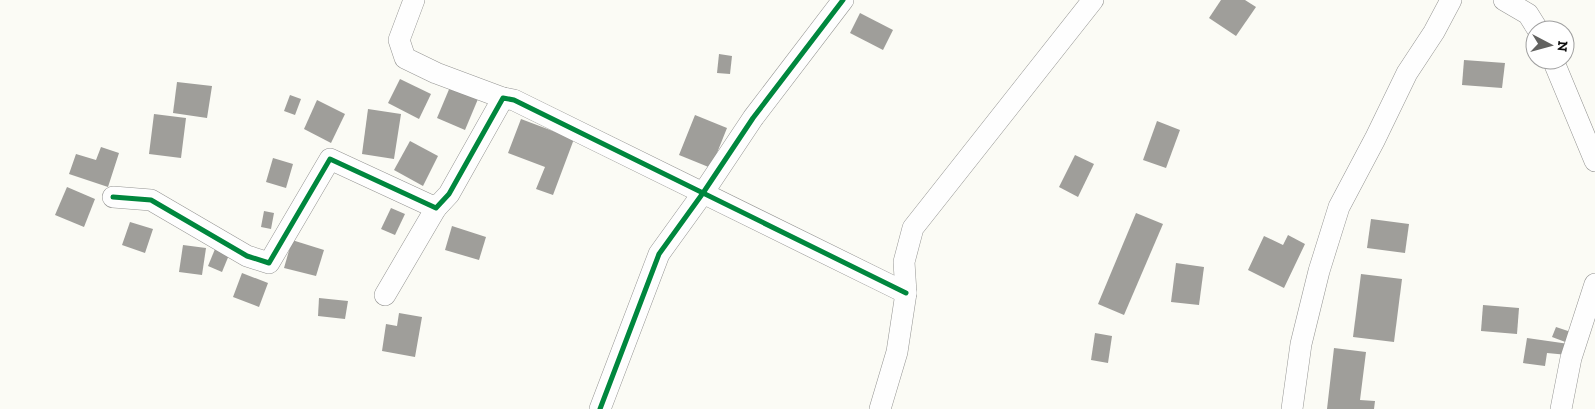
<svg xmlns="http://www.w3.org/2000/svg" width="1595" height="409" font-family="'Zilla Slab',serif">
<style>
.building{fill:#9f9e9a}
.lines{fill:none;stroke-linecap:round;stroke-linejoin:round}
.street-casing{stroke:#959593;stroke-width:22}
.street{stroke:#fefefe;stroke-width:21}
.cycleway-casing{stroke:#fff;stroke-width:8}
.cycleway{stroke:#00873e;stroke-width:5}
</style>
<rect width="100%" height="100%" fill="#fbfbf5"/>
<g class="building">
<polygon points="1221,0 1245,0 1256,7 1236,36 1209,18"/>
<polygon points="860,13 893,30 883,50 850,33"/>
<polygon points="719,54 732,56 730,74 717,73"/>
<polygon points="1464,60 1505,63 1502,88 1462,85"/>
<polygon points="400,79 431,94 419,119 388,103"/>
<polygon points="177,82 212,86 207,118 173,113"/>
<polygon points="450,87 478,99 465,130 437,118"/>
<polygon points="290,95 301,99 295,115 284,111"/>
<polygon points="317,100 345,114 331,143 304,129"/>
<polygon points="368,109 401,114 394,159 362,154"/>
<polygon points="154,114 186,118 181,158 149,154"/>
<polygon points="695,115 727,128 711,168 679,155"/>
<polygon points="521,119 574,139 553,195 536,189 545,167 508,153"/>
<polygon points="1157,121 1180,130 1166,168 1143,160"/>
<polygon points="410,141 438,156 423,186 394,170"/>
<polygon points="101,147 119,153 108,187 69,174 76,154 96,160"/>
<polygon points="1075,155 1094,164 1078,197 1059,187"/>
<polygon points="273,158 293,164 286,188 266,182"/>
<polygon points="67,187 95,199 84,227 55,215"/>
<polygon points="391,208 405,214 395,235 381,229"/>
<polygon points="264,211 274,213 271,229 261,227"/>
<polygon points="1136,213 1163,224 1124,315 1098,304"/>
<polygon points="1371,219 1409,224 1405,253 1367,248"/>
<polygon points="130,222 153,229 145,253 122,245"/>
<polygon points="452,226 486,237 479,260 445,250"/>
<polygon points="1288,235 1305,244 1284,288 1248,270 1264,236 1283,245"/>
<polygon points="292,240 324,250 316,276 284,268"/>
<polygon points="183,245 206,248 202,275 179,272"/>
<polygon points="215,249 229,255 222,272 208,266"/>
<polygon points="1176,263 1204,267 1199,305 1171,302"/>
<polygon points="242,273 268,283 259,307 233,297"/>
<polygon points="1361,274 1402,279 1394,342 1353,337"/>
<polygon points="319,298 348,301 345,319 318,316"/>
<polygon points="1483,305 1519,308 1517,334 1481,331"/>
<polygon points="399,313 422,317 415,357 382,351 386,324 397,326"/>
<polygon points="1556,327 1571,332 1568,343 1552,337"/>
<polygon points="1095,333 1112,336 1108,363 1091,360"/>
<polygon points="1527,338 1569,344 1568,355 1547,353 1545,366 1523,363"/>
<polygon points="1334,348 1366,352 1360,400 1375,401 1374,409 1327,409"/>
</g>
<g class="lines">
<defs>
<g id="street">
<polyline points="414,0 399,40 405,58 436,73 503,98"/>
<polyline points="1504,0 1528,14 1538,30"/>
<polyline points="1553,60 1595,161"/>
<polyline points="113,197 151,200 247,256 269,263 330,159 436,208 449,194 503,98 514,100 906,293"/>
<polyline points="385,295 436,208"/>
<polyline points="600,409 659,254 703,193 753,118 843,0"/>
<polyline points="880,409 897,352 906,293 904,262 913,228 1093,0"/>
<polyline points="1292,409 1301,344 1319,271 1339,207 1375,139 1407,73 1434,32 1451,0"/>
<polyline points="1561,409 1571,358 1595,284"/>
</g>
</defs>
<use href="#street" class="street-casing"/>
<use href="#street" class="street"/>
<defs>
<g id="cycleway">
<polyline points="113,197 151,200 247,256 269,263 330,159 436,208 449,194 503,98 514,100 906,293"/>
<polyline points="600,409 659,254 703,193 753,118 843,0"/>
</g>
</defs>
<use href="#cycleway" class="cycleway-casing"/>
<use href="#cycleway" class="cycleway"/>
</g>
<g transform="translate(1550 45) rotate(96)"><circle r="24" fill="#ffffff" stroke="#9f9f9f"/>
<path d="M0-4L9 19L0 12L-9 19Z" fill="#626260"/>
<text y="-8" font-size="14" font-weight="bold" text-anchor="middle" fill="#0f0f0f">N</text>
</g>
</svg>
